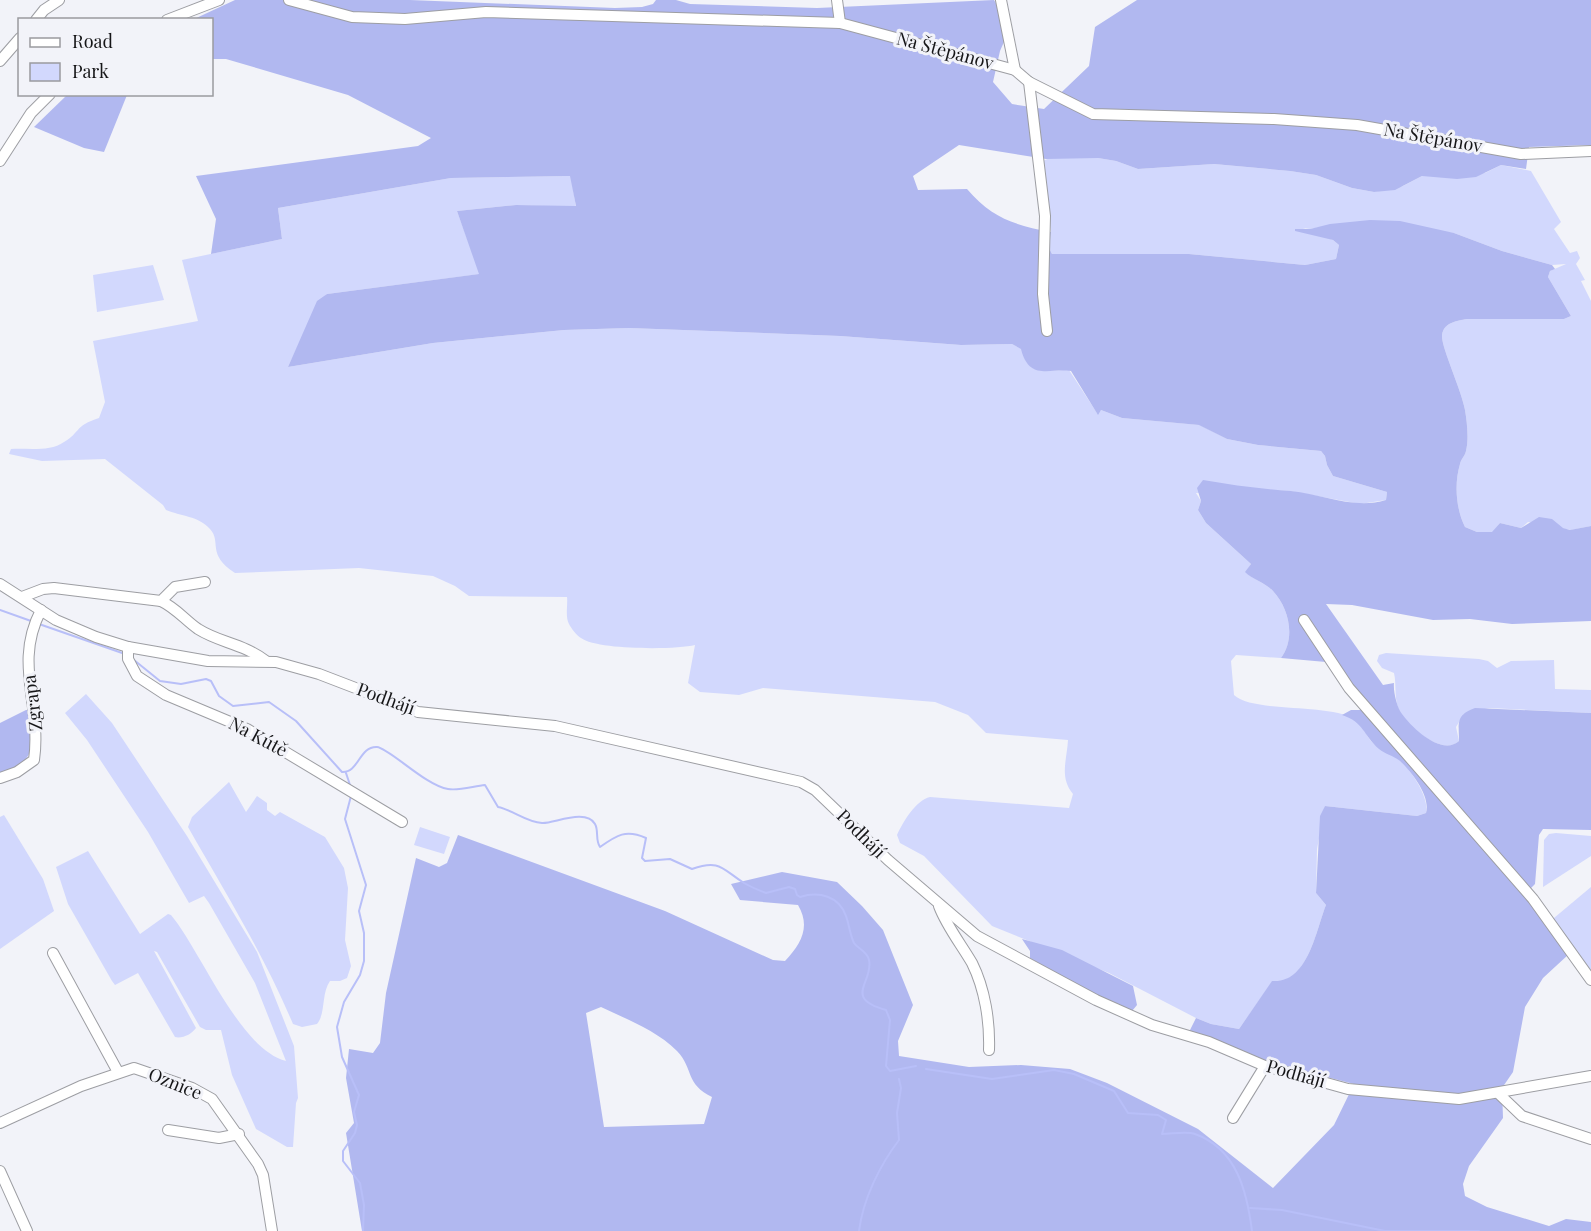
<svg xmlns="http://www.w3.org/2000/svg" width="1591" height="1231" font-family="'Playfair Display',serif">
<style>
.green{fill:#d2d8fd}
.forest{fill:#b1b8f0;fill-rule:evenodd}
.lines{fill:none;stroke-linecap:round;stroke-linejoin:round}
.stream{stroke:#b8bff8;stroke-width:2}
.minor-casing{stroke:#9d9ea3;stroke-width:12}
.minor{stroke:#fff;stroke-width:10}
.labels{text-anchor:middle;stroke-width:6;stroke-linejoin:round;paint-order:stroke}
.street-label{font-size:18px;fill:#161618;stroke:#f2f3f9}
</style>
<rect width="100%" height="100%" fill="#f2f3f9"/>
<g class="green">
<path d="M1052,157l46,1 18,3 22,8 76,-5 76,7 26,4 36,13 22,4 29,-6 19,-10 63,-3 16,-8 30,6 30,51 -7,7 16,24 7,-2 3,7 -4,6 9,16 -4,1 10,20v225l-20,4 -43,-8 -7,6 -21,-5 -7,9h-16l-12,-5c-9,-18 -11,-43 -5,-63 1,-5 5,-8 6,-13 3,-12 1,-29 -1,-41 -3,-19 -24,-63 -23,-75 2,-13 15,-14 25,-16h97l7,-3 -23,-39 2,-6 16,-7 -14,1 -50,-14 -48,-18 -117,-9 -27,5 -7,-1 30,12 6,5 -3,14 -31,6 -116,-11h-137l-3,-6 2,-16 -8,-71z"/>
<path d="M571,176l5,31 -60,-2 -59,6 23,63 -153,20 -9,9 -30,64 145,-24 131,-13 65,-2 211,8 121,9 51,-1 10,5c5,28 25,21 47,21l28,43 4,-3 21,8 78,7 27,14 31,6 63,6 4,5 2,9 6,11 54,16 -1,8 -26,4 -70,-13 -27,-1 -67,3 5,8 -3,9 8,13 45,41 -5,8c7,8 20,11 27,19 16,17 23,47 8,67l-45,-3 -5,6 3,34c19,18 93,8 121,24 7,4 11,16 16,22 8,9 17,12 27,18 12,9 32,39 28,54l-9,3 -92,-10 -8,43 -1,44 10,12c-10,25 -18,79 -54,77l-33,47 -28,-5 -15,-6 -87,-45 -117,-47 -68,-70 -24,-13 -3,-8c6,-13 19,-35 33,-38l139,11 4,-14c-14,-17 -6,-34 -5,-54l-82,-7 -18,-18 -33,-13 -172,-14 -24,7 -12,-1 -27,-2 -12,-9 7,-38c-20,5 -98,5 -114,-7 -4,-2 -10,-10 -12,-14 -4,-7 -1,-20 -2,-27l-98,-1 -14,-10 -22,-10 -74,-8 -124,5c-29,-19 -13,-31 -25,-44 -11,-13 -30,-13 -44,-19l-3,-5 -58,-46 -63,2 -33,-7 2,-5c17,-1 39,3 53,-7 17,-10 10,-16 35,-24l6,-16 -12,-61 105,-20 -16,-61 100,-21 -4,-31 173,-30z"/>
<polygon points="153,265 164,300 97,312 93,275"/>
<path d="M1386,653l93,6 9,2 9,7 14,-7 43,-1 1,29 36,1v23l-102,-5 -25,6 -8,13 3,14c-16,15 -48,-12 -58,-27 -8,-13 -4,-29 -7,-41l-12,-5 -5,-7 2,-6z"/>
<path d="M86,694l26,29 75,113 70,116 37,94 4,52 -2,5 -3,44h-6l-31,-18 -24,-54 -11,-45h-15l-6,-3 -43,-75 -3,-1 42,77c-4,6 -14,11 -21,9l-37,-64 -23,12 -3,-4 -44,-77 -12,-37 32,-16 52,83 28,-20 3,1c30,36 69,135 115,146l-31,-78 -46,-80 -5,-7 -15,7 -41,-71 -61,-92 -22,-27z"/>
<path d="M229,782l17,30 11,-16 10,7v7l8,6 5,-4 45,25 19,31 4,20 -3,52 6,26 -4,12 -7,3h-10c-9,13 -4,32 -13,43l-15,3 -9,-3c-30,-71 -67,-130 -105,-197l4,-10z"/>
<polygon points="4,815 43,879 54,911 0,949 0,817"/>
<polygon points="420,827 450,837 444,854 414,845"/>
<polygon points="1556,833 1591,836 1591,856 1543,887 1544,840 1549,834"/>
<polygon points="1591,887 1591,974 1554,923 1554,918"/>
</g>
<g class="forest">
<path d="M235,0h175l205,8 27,-1 11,-3 3,-4h20l14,4 127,4 177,-8 16,28 -10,23 -7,31 19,22 32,5 45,-43 6,-39 42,-27h454v145l-62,2 -3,22 -25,-4 -25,12 -19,2 -35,-3 -27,14 -21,2 -22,-4 -36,-13 -26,-4 -76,-7 -76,5 -22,-8 -18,-3 -52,1 -87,-14 -46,31 5,14 49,-1c25,29 47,36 84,43l-2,16 3,6h137l116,11 31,-6 3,-14 -6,-5 -38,-9v-2h15l20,-5 40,-4 30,1 54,12 48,18 50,14 3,4 -5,2 -2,6 23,39 -7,3h-97c-10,2 -23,3 -25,16 -1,12 20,56 23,75 2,12 4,29 1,41 -1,5 -5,8 -6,13 -6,20 -4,45 5,63l12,5h15l8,-9 21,5 18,-11 13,2 11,9 7,2 21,-4v95l-79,3 -42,-5 -37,1 -81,-15 -26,-1 57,81 11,-2c-1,8 3,25 8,31 11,15 40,42 57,27 0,-17 -4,-26 16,-33l116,5v117l-48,-1 -4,6 -4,49 -10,10 44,60 -26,24 -18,29 -12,65 -11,16 1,30 -34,48 -6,18 2,12 22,11 62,19 17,-7 25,3v9h-1229l-16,-98 8,-10 -8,-45 3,-29 24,4 7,-10 6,-50 30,-135 23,9 8,-4 11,-28 207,76 108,49 12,1c16,-17 26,-34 13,-56l-58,-5 -9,-16 51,-12 55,10 25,24 21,24 30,75 -15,36 1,15 70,11 52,-2 49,4 37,14 91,46 75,59 61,-63 20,-41 -86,-22 -79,-30 7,-14 15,6 28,5 33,-48c36,3 44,-51 54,-76l-10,-12 4,-77 5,-10 92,10 9,-3c5,-16 -14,-41 -26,-52 -6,-5 -15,-7 -21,-12 -16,-14 -15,-27 -37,-34l9,-5h11l-36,-48 -45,-4c15,-20 8,-50 -8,-67 -7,-8 -20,-11 -28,-19l6,-8 -45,-41 -8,-13 3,-9 -4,-13 6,-8c29,5 58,9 88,11 32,3 63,19 95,9l1,-8 -54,-16 -6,-11 -2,-9 -4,-5 -63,-6 -31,-6 -28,-14 -77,-7 -21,-8 -3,5 -27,-44c-22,-3 -42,10 -50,-22l-9,-5 -51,1 -121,-9 -211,-8 -65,2 -131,13 -145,24 29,-66 10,-7 152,-20 -22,-63 59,-6 60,1 -6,-30 -119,2 -173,30 4,31 -71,15 5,-35 -20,-43 222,-30 13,-8 -83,-43 -122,-36h-14v-39h-20zM601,1007c27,13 55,23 76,44 17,18 8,33 35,46l-8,27 -100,3 -18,-114z"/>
<polygon points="67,95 127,95 104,152 84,148 34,127"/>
<path d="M26,710h4c8,39 3,49 -30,68v-55z"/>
<path d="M1022,939l40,11 71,36 4,19 -5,6c-36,-14 -69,-34 -102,-53v-7z"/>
</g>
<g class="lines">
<g class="stream">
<polyline points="0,610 31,621"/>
<polyline points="39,624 125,654"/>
<path d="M134,660l26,21 21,3 25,-5 5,2 8,15 14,10 36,-4 27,19 46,51c17,1 17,-26 35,-25 12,1 49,39 71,42 11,2 26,-3 37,-4l13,22c15,3 28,15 44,16 11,1 44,-15 53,1 4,7 0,16 5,23 17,-12 26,-18 46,-9l-4,20 3,3 25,-2 22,10c28,-10 30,0 52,14 7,4 14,7 22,10l23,-6 6,2 2,6 3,2c19,-6 39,-1 46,19 3,8 4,19 8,27 4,6 13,8 15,17 5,22 -27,38 17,50l4,10 -4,46 4,5 26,-5"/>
<polyline points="346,773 350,785"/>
<polyline points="351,796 345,819 366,885 359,911 364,933 364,961 360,975 344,1002 337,1027 342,1057 359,1095 354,1112 357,1125 355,1133 343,1151 343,1161 360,1183 364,1205 363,1231"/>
<path d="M926,1069l66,10 62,-9 20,4 40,17 14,22 30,2 8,5 -4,14c10,0 25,-3 33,0 42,15 52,58 57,97"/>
<polyline points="1250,1208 1282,1210 1385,1231 1479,1231"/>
<path d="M859,1231c4,-32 21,-66 40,-91l-2,-27 4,-25 -2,-9"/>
</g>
<defs>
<g id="minor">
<polyline points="289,0 352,17 405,19 486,12 840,23 1015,70 1029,82 1093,114 1274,119 1357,125 1521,154 1591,151"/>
<polyline points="837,0 840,23"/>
<polyline points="1001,0 1015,70"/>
<polyline points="36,20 44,10 59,0"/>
<polyline points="167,20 219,0"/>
<polyline points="0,61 20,38"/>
<polyline points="1029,82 1045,216 1043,294 1047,331"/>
<polyline points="0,161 31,113 50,94"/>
<polyline points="0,584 56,620 96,637 128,647 208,661 276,662 319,674 418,712 555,726 801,782 815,790 888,860 977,936 1096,1000 1152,1025 1209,1042 1265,1066 1348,1089 1459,1099 1591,1076"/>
<polyline points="22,597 43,589 54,588 161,601 175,587 205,582"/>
<path d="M161,601c15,7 24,19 37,28 22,14 44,14 68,32"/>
<polyline points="1304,620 1349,688 1533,899 1591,980"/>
<polyline points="128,647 128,659 137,676 166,695 247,729 402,822"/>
<path d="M0,778l17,-6 17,-12c8,-55 -21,-96 7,-150"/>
<path d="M939,906c8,21 22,38 33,57 13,26 18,59 17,87"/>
<polyline points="53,953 118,1072"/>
<polyline points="1499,1094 1522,1116 1591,1139"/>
<polyline points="1233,1118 1265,1066"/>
<polyline points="0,1123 81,1086 134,1068 192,1088 212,1099 258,1164 263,1175 272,1231"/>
<polyline points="168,1130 219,1138 239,1134"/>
<polyline points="0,1171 27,1231"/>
</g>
</defs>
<use href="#minor" class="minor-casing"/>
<use href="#minor" class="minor"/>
</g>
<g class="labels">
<g class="street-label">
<text transform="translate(945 51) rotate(15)" y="6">Na Štěpánov</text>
<text transform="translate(1433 138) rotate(10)" y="6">Na Štěpánov</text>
<text transform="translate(386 699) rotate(20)" y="6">Podhájí</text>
<text transform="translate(33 703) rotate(-97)" y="6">Zgrapa</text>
<text transform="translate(258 737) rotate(28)" y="6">Na Kútě</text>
<text transform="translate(861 834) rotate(45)" y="6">Podhájí</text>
<text transform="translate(1296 1074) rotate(16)" y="6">Podhájí</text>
<text transform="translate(175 1084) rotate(22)" y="6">Oznice</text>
</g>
</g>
<rect x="18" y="18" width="195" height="78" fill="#f2f3f9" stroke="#9a9b9f" stroke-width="1.5"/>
<rect x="30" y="38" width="30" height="9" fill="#ffffff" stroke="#9a9b9f" stroke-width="1.5"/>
<text x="72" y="48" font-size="18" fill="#161618">Road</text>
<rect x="30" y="63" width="30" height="18" fill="#d2d8fd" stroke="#9a9b9f" stroke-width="1.5"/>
<text x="72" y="78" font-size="18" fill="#161618">Park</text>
</svg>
